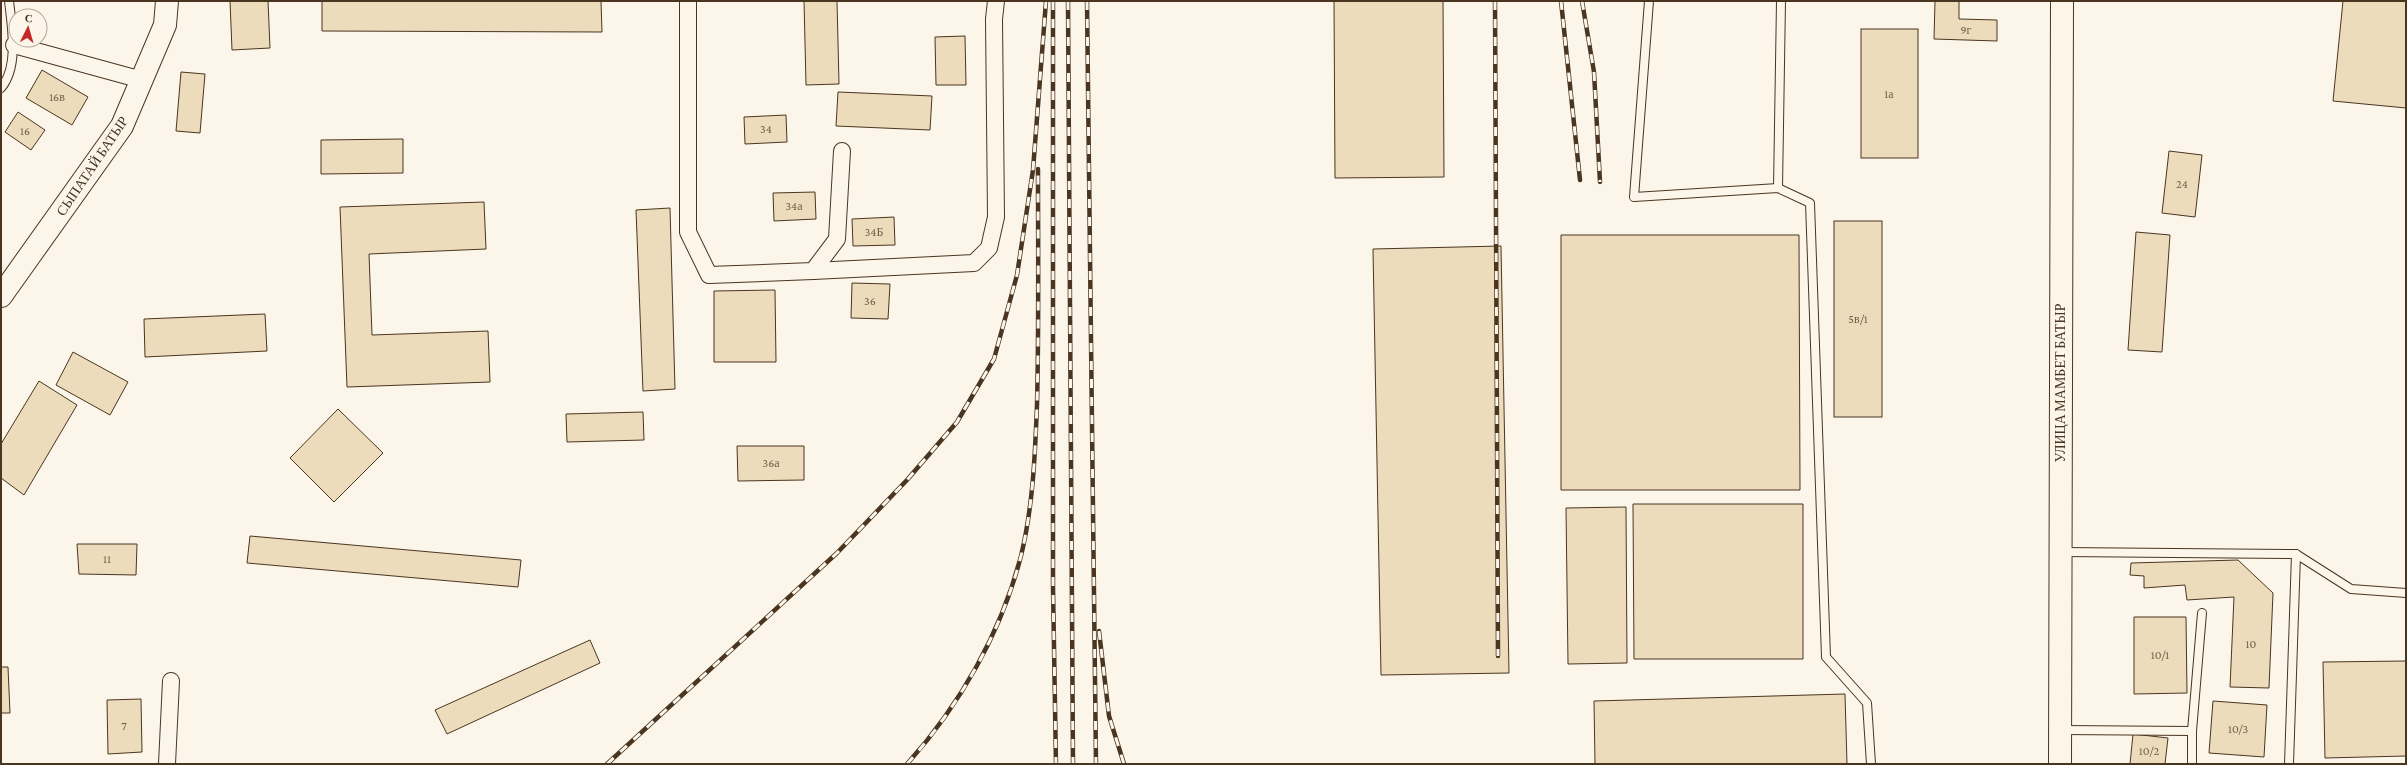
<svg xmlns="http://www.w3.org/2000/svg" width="2407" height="765" font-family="'Crimson Pro',serif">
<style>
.building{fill:#ecdcbc;stroke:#4a3520}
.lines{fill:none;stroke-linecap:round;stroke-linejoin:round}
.lane-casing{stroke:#4a3520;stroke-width:10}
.street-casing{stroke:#4a3520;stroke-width:18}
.secondary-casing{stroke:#4a3520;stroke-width:24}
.primary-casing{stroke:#4a3520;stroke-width:24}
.lane{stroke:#fbf6e9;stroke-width:8}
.street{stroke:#fbf6e9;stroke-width:16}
.secondary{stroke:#fbf6e9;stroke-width:22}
.primary{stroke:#fbf6e9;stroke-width:22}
.rail-casing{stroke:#4a3520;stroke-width:4.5}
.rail{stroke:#fbf6e9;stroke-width:3;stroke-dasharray:9;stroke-linecap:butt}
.labels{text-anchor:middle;stroke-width:3;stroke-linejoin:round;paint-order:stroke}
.number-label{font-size:12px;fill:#725f47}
.street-label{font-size:14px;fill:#4a3520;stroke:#fbf6e9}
</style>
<rect width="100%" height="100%" fill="#fbf6e9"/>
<g class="building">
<polygon points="230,1 268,1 270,48 232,50"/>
<polygon points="322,1 601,1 602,32 322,31"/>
<polygon points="804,1 837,1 839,84 806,85"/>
<polygon points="1334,1 1443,1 1444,177 1335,178"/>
<polygon points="1935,1 1959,1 1959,19 1997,20 1997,41 1934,39"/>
<polygon points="2343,1 2406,1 2406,108 2333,101"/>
<rect x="1861" y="29" width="57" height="129"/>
<polygon points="965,36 966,85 936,85 935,37"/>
<polygon points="42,70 88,97 72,125 26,98"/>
<polygon points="181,72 205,74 200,133 176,131"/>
<polygon points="838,92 932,96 930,130 836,126"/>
<polygon points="18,112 45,130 31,150 5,132"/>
<polygon points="786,115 787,142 745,144 744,117"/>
<polygon points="403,139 403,173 321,174 321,140"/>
<polygon points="2169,151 2202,155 2195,217 2162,213"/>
<polygon points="815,192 816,219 774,221 773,193"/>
<polygon points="484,202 486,249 369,254 372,335 488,331 490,382 347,387 340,207"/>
<polygon points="670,208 675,389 643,391 636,210"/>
<polygon points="894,217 895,245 853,246 852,219"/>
<rect x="1834" y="221" width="48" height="196"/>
<polygon points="2136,232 2170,235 2162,352 2128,350"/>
<polygon points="1561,235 1799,235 1800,490 1561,490"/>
<polygon points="1501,246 1509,673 1381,675 1373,249"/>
<polygon points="852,283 890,284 888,319 851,318"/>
<polygon points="775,290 776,362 714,362 714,291"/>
<polygon points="265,314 267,351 145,357 144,319"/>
<polygon points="73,352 128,382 110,415 56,385"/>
<polygon points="39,381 77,405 24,495 1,478 1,444"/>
<polygon points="338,409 383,453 334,502 290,458"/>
<polygon points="643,412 644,440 567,442 566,414"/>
<polygon points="737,446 804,446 804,480 738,481"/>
<polygon points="1633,504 1803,504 1803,659 1634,659"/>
<polygon points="1626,507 1627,663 1568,664 1566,508"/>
<polygon points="250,536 521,560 518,587 247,563"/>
<polygon points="77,544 137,544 136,575 79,574"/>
<polygon points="2238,560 2273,593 2269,688 2230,687 2234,597 2187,600 2185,585 2144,588 2144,576 2130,575 2131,563"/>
<polygon points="2134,617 2186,617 2187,693 2134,694"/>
<polygon points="590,640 600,663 447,734 435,710"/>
<polygon points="2406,661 2406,756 2325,758 2323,662"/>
<polygon points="1,667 8,667 10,713 1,713"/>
<polygon points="1845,694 1847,764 1595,764 1594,701"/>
<polygon points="141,699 142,752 108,754 107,700"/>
<polygon points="2213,701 2267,705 2264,757 2209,753"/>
<polygon points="2133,734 2168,738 2165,764 2130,764"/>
</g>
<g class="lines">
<defs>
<g id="lane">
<polyline points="1649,1 1634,197 1778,188 1810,203 1826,657 1867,703 1871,764"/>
<path d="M1,88c18,-21 11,-61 8,-87"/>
<polyline points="1778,188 1781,1"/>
<polyline points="2062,552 2296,554 2351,589 2406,593"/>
<polyline points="2061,730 2192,731 2202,613"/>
<polyline points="2192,731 2192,764"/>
<polyline points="2289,764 2296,554"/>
</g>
<g id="street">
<polyline points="688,1 688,232 709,275 813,271 837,239 842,151"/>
<polyline points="14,45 142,80"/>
<polyline points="813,271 974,263 989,248 996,217 994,19 996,1"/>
<polyline points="167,764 171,681"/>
</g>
<polyline id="secondary" points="2060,764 2062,1"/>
<polyline id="primary" points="1,296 122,126 165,25 167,1"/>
</defs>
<use href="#lane" class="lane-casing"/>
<use href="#street" class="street-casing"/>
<use href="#secondary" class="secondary-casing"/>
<use href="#primary" class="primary-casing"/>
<use href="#lane" class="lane"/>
<use href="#street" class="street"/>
<use href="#secondary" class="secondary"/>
<use href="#primary" class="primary"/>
<defs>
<g id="rail">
<polyline points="1053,1 1053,587 1056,764"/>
<polyline points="1068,1 1073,764"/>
<polyline points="1087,1 1096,764"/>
<polyline points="1495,1 1498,656"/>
<polyline points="1561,1 1580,180"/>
<polyline points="1582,1 1594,72 1600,182"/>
<polyline points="1099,631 1109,716 1124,764"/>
<polyline points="607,764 837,553 907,480 957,422 994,359 1017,275 1033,170 1046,1"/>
<path d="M907,764c53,-59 94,-131 114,-208 12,-50 14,-100 16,-151 2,-78 1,-157 1,-236"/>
</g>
</defs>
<use href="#rail" class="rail-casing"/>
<use href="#rail" class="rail"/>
</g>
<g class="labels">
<g class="number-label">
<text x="1966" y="34">9г</text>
<text x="1889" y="98">1а</text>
<text x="57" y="101">16в</text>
<text x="766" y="133">34</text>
<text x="25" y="135">16</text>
<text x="2182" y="188">24</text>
<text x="794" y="210">34а</text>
<text x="874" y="236">34Б</text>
<text x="870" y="305">36</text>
<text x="1858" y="323">5в/1</text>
<text x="771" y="467">36а</text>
<text x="107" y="563">11</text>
<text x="2251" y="648">10</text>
<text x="2160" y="659">10/1</text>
<text x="124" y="730">7</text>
<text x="2238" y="733">10/3</text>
<text x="2149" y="755">10/2</text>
</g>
<g class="street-label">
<text transform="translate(92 166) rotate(-56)" y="5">СЫПАТАЙ БАТЫР</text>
<text transform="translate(2060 383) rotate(-90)" y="5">УЛИЦА МАМБЕТ БАТЫР</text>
</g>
</g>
<rect width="2407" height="765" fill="none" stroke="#4a3520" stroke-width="4"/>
<g transform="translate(28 28) rotate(5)"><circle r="19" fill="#fbf6e9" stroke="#b4a999"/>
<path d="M0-3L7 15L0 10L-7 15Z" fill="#c62828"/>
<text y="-6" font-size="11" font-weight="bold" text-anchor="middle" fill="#4a3520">С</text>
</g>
</svg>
